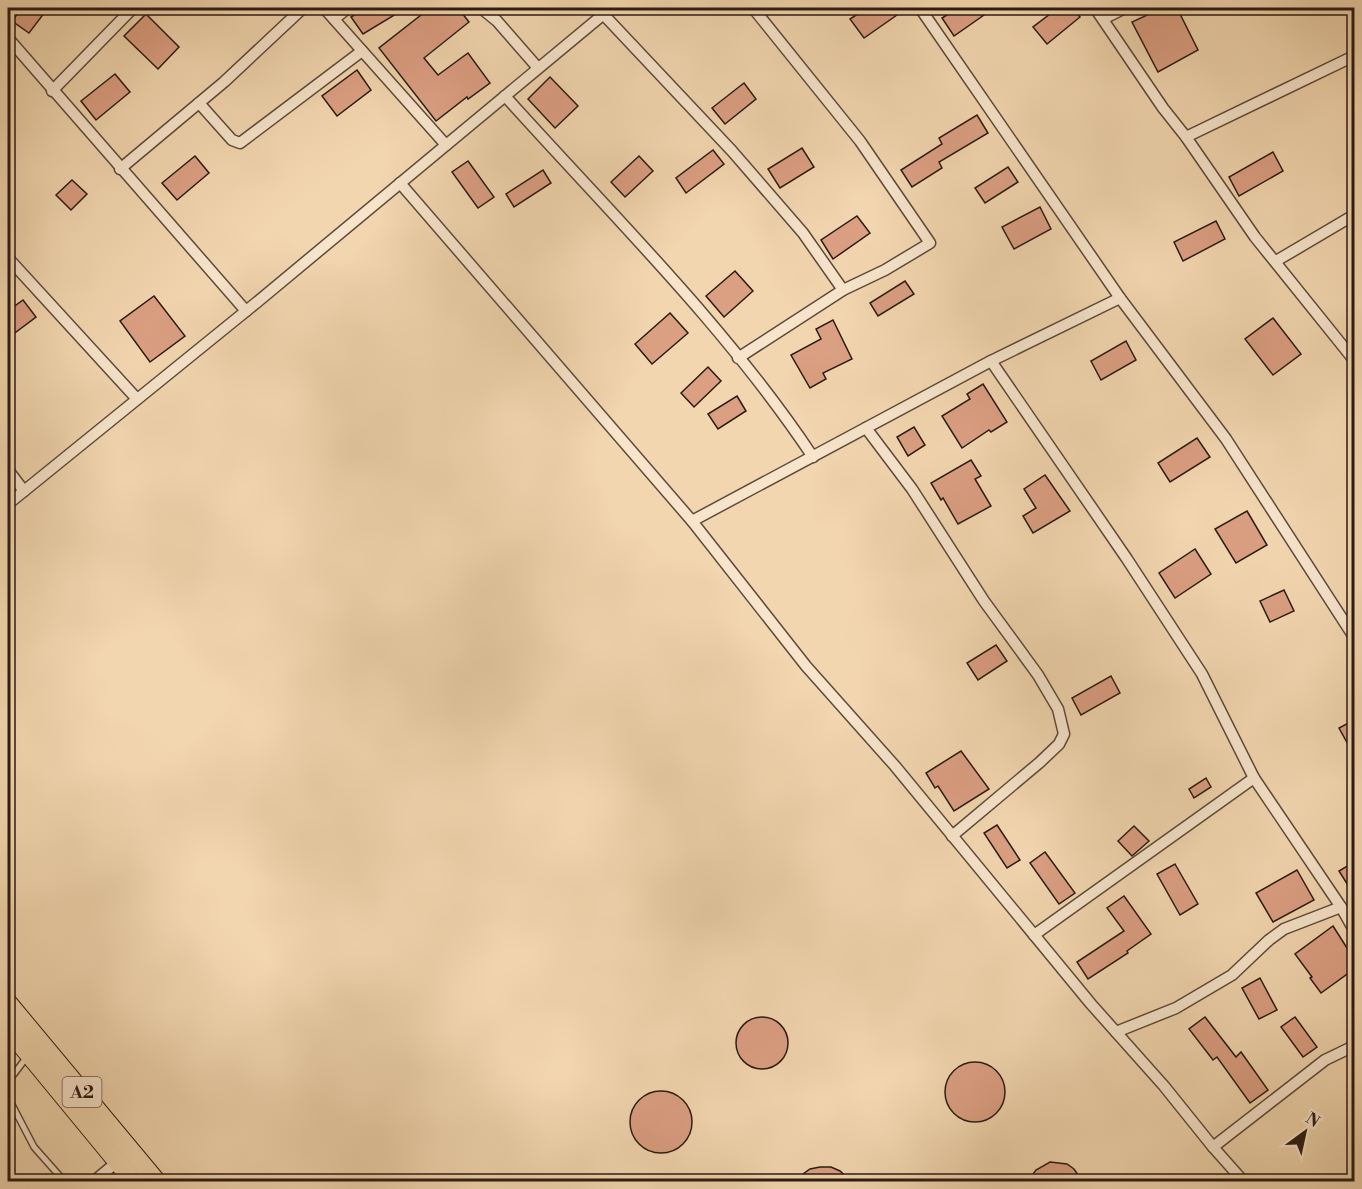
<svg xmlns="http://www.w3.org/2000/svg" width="1362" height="1189" font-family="'Libre Bodoni',serif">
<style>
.building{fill:#db9f82;stroke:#2b1b14;stroke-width:1.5}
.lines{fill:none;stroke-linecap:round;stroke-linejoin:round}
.service-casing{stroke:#5d4a3b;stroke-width:8}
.minor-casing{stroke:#5d4a3b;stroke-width:13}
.trunk-casing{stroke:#2b1b14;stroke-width:20}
.service{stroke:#f7e4cb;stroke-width:5}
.minor{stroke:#f7e4cb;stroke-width:10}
.trunk{stroke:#f2d6af;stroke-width:18}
.labels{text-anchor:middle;stroke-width:6;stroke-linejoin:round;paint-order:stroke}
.shield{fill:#f7e4cb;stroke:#68574b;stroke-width:1.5}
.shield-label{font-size:18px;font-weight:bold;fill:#2b1b14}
</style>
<rect width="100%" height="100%" fill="#f2d6af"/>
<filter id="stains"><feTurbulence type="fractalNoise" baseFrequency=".00333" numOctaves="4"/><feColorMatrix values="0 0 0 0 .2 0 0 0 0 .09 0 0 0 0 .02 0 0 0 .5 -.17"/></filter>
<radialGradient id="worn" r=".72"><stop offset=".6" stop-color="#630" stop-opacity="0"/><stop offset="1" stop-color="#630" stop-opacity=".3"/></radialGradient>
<g class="building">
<polygon points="22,8 48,8 29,33 12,21"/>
<polygon points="366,8 406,8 363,34 351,17"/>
<polygon points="430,8 458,8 469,22 424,58 438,75 468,53 490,83 468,99 467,97 436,121 379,48"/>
<polygon points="867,8 907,8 864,38 850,19"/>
<polygon points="958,8 994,8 954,36 942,18"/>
<polygon points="1058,8 1072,8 1080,17 1047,44 1033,27"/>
<polygon points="1162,8 1177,8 1198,50 1158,72 1132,22"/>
<polygon points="146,14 179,47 158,69 124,36"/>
<polygon points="357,70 371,90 337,116 322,96"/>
<polygon points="115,74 130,92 96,120 81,101"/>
<polygon points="550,77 578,106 555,128 528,99"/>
<polygon points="744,83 756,99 725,124 712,108"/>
<polygon points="977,115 988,133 939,162 942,168 912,187 901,170 942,144 939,138"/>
<polygon points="802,148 814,167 780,188 768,169"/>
<polygon points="713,150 724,164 686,193 676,178"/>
<polygon points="1273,152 1283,171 1239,196 1229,177"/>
<polygon points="195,156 209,173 177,200 162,183"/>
<polygon points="639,156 653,171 625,197 611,182"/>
<polygon points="468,161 494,197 478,208 452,172"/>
<polygon points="1008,167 1018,182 985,203 975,188"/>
<polygon points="543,170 551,183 514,207 506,194"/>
<polygon points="72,180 87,194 71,210 56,195"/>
<polygon points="1040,207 1051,229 1014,249 1002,227"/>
<polygon points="857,216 870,233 833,259 821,240"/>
<polygon points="1216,221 1225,239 1183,261 1174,242"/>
<polygon points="735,271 753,291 724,317 706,296"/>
<polygon points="905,281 914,294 878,316 870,303"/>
<polygon points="154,296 185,336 150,362 120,321"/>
<polygon points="23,300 36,317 8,338 8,311"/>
<polygon points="670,313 688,333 652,364 635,344"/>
<polygon points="1273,318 1301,354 1273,375 1245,339"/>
<polygon points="833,320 852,359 823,373 826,379 810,388 791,355 821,339 816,329"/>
<polygon points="1126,341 1136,360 1101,380 1091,361"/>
<polygon points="708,367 721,381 694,407 681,393"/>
<polygon points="983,384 1007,422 991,432 989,430 962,448 942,416 970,399 967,394"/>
<polygon points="737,396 746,411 718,429 708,414"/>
<polygon points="914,427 925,445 908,456 897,437"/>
<polygon points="1197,438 1210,457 1170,482 1158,463"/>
<polygon points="971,460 981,476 975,479 991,506 958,524 943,498 941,500 931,483"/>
<polygon points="1045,475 1070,511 1033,533 1023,516 1036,508 1024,489"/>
<polygon points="1247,511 1267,545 1236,563 1215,529"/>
<polygon points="1195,549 1211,574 1175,598 1159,573"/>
<polygon points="1284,590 1294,611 1270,622 1260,601"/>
<polygon points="996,645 1007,661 978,680 967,663"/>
<polygon points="1111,676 1120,693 1081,715 1072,698"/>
<polygon points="1354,720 1354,755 1339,728"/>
<polygon points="961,751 989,789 954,811 938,786 935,788 926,773"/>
<polygon points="1206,778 1211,787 1194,798 1189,789"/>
<polygon points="997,825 1020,860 1007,868 984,833"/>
<polygon points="1134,826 1149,841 1132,856 1118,841"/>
<polygon points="1045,852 1075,893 1059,904 1030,863"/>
<polygon points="1354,862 1354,895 1339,871"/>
<polygon points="1175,864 1198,904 1180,915 1157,874"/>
<polygon points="1297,870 1314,900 1273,922 1256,893"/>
<polygon points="1124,896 1151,934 1127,951 1128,953 1088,979 1077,962 1124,931 1107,908"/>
<polygon points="1333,926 1354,959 1354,969 1321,993 1310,978 1312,977 1295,954"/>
<polygon points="1260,978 1277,1010 1259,1019 1242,988"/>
<circle cx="762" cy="1043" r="26"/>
<polygon points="1205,1017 1236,1057 1241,1052 1268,1090 1250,1103 1217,1057 1213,1060 1189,1029"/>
<polygon points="1295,1017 1317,1047 1303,1057 1281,1027"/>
<circle cx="975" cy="1092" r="30"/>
<circle cx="661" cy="1122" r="31"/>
<polygon points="1050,1162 1067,1164 1074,1169 1083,1182 1027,1182 1036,1170"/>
<polygon points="820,1167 831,1167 840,1171 852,1182 792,1182 810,1169"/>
</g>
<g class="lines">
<defs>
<g id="service">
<polyline points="8,1082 26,1058"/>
<polyline points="8,1097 34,1147 65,1182"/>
</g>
<g id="minor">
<polyline points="324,8 446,145"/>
<polyline points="481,8 497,21 538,68"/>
<polyline points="920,8 1120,298 1226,439 1354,637"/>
<polyline points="1095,8 1163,108 1186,137 1255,237 1354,360"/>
<polyline points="603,14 732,151 803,233 843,290"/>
<polyline points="334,19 348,8"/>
<polyline points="1103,19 1125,8"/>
<polyline points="8,38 246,311"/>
<polyline points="52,91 133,8"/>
<path d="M505,96c105,117 220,229 308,361"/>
<polyline points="199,103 232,140 240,143 362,51"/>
<polyline points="1186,137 1354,56"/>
<polyline points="120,169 224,82 303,8"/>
<polyline points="400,183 692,521 806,666 895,766 1091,1004 1164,1086 1213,1147 1244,1182"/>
<polyline points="8,258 137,399"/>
<polyline points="1276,261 1354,215"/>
<polyline points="738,358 843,290 885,270 930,243 860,141 753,8"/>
<polyline points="991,361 1127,559 1202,674 1254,778 1341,907 1354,930"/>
<polyline points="866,428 912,489 984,601 1038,675 1058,709 1064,734 1059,744 1039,763 952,836"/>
<polyline points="8,470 24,491"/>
<polyline points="8,504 256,303 611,8"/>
<polyline points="692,521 991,361 1120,298"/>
<polyline points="1034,935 1254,778"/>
<polyline points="1116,1032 1176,1008 1232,975 1269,940 1284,929 1341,907"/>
<polyline points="1213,1147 1325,1060 1354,1046"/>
<polyline points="93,1182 117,1162"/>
</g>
<g id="trunk">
<polyline points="8,1003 157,1182"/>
<polyline points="8,1029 134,1182"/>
</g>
</defs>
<use href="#service" class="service-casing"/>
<use href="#minor" class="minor-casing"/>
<use href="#trunk" class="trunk-casing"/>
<use href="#service" class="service"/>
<use href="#minor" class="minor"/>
<use href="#trunk" class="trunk"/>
</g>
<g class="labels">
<rect class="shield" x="62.5" y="1077" width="39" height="30" rx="4.5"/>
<g class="shield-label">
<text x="82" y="1098">A2</text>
</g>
</g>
<rect width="1362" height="1189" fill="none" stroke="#f2d6af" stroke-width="30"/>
<rect x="9" y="9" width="1344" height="1171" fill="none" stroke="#2b1b14" stroke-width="3"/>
<rect x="15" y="15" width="1332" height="1159" fill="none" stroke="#2b1b14" stroke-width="1.5"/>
<g transform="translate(1305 1132) rotate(33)" stroke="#f7e4cb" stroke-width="4.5" paint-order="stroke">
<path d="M0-4.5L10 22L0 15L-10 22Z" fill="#2b1b14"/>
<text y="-9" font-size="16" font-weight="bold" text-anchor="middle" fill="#2b1b14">N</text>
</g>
<rect width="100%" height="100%" filter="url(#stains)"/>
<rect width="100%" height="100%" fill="url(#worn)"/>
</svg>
